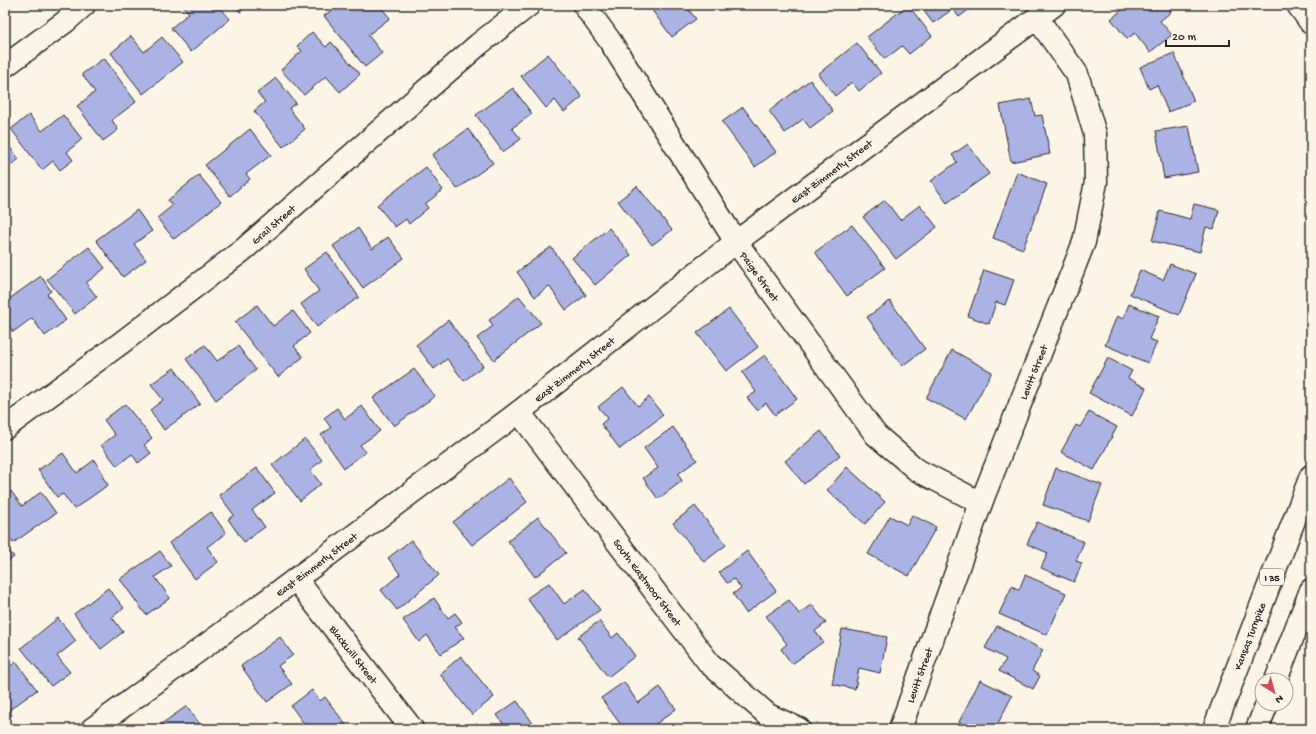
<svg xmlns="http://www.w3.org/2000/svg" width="1316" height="734" font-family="'Gochi Hand',sans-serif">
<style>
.building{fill:#abb3e4;stroke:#2b2b2b}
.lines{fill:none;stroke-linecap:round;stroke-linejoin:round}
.minor-casing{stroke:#2b2b2b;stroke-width:25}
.major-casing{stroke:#2b2b2b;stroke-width:25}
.highway-casing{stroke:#2b2b2b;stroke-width:25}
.minor{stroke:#fcf5e5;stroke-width:22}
.major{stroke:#fcf5e5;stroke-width:22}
.highway{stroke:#fcf5e5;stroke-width:22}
.labels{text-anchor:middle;stroke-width:3.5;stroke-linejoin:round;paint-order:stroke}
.shield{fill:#fcf5e5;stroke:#6a6863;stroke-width:1}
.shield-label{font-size:10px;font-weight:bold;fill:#2b2b2b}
.street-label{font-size:11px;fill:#2b2b2b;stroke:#fcf5e5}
</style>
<rect width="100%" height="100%" fill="#fcf5e5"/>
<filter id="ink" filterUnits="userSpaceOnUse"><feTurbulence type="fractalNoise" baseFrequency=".025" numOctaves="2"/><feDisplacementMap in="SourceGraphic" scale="8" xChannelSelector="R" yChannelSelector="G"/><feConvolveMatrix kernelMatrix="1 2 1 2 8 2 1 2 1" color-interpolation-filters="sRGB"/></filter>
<g filter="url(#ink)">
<g class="building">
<polygon points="182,5 218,5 230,19 191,52 171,28 189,13"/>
<polygon points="235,5 249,5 240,12"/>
<polygon points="338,5 343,5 346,9 352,5 379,5 390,18 368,35 382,53 365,67 324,16"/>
<polygon points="648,5 685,5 696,19 672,37"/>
<polygon points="908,5 932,36 909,54 902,46 885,59 867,37"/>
<polygon points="919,5 975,5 959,17 953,9 933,23"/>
<polygon points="1128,5 1148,5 1150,7 1153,5 1166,5 1171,12 1160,21 1172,35 1150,52 1135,33 1127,39 1111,19"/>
<polygon points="312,32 326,47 331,42 360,74 340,92 326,76 304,95 281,70 302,51 297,46"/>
<polygon points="131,36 144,52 162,37 183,62 143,94 111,53"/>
<polygon points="857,43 881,73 859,91 852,82 835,96 818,74"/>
<polygon points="1174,53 1194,101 1168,112 1157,85 1149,89 1140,67"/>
<polygon points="548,54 582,97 564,112 555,100 546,108 521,76"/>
<polygon points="104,58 136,102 112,120 118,130 103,141 77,106 95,92 82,74"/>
<polygon points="276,78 296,103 289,108 305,129 283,147 254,111 265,102 257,93"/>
<polygon points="810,80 833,111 810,128 803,119 785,133 769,111"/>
<polygon points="513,88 532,114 512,128 521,139 503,152 476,115"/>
<polygon points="1031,99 1035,116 1042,115 1050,154 1011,162 1000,105"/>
<polygon points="743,107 776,152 755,167 722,122"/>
<polygon points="29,115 42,131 63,115 82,139 67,152 73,160 60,170 53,161 42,170 11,129"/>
<polygon points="1189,126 1198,172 1164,178 1156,131"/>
<polygon points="250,129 271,155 246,174 250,179 230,196 205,165"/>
<polygon points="468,129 493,163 457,189 432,155"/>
<polygon points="5,141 19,159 5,170"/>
<polygon points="968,144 989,174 947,203 931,181 957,162 952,155"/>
<polygon points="426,167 443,190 425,204 428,208 409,224 406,219 395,227 377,205"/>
<polygon points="1017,172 1047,184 1023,249 993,238"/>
<polygon points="199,175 221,202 174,239 157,218 172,206 168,200"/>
<polygon points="637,186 672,230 652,245 618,201"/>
<polygon points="885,200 900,220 920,205 937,227 896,259 863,217"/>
<polygon points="1194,204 1219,210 1214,229 1206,227 1200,252 1152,241 1160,211 1190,219"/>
<polygon points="137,210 152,231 134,244 146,260 123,277 96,240"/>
<polygon points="852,225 885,268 847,296 815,252"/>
<polygon points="358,228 372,249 388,237 404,258 363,288 333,246"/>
<polygon points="609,228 631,255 595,285 572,258"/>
<polygon points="89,247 105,268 86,283 97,297 75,314 47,279"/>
<polygon points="551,247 586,295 566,310 549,286 535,297 517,272"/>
<polygon points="327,252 359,297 317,327 301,304 319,291 304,269"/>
<polygon points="1170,264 1196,274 1179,315 1130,294 1140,270 1163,280"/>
<polygon points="984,270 1014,280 1005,305 996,302 989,324 968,316"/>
<polygon points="41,276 51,291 47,294 66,320 45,336 32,318 13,332 5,320 5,302"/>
<polygon points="519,296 541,323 494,360 477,338 493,326 489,320"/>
<polygon points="890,301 925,349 902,366 867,317"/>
<polygon points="1129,304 1159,316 1149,339 1157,342 1148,363 1105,345 1117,316 1123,319"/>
<polygon points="257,305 273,326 293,311 310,333 294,346 303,357 278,377 235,322"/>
<polygon points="729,309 758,347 726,371 697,333"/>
<polygon points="448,320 483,366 464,381 447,359 434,369 416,345"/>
<polygon points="205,345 217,361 238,346 256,370 216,400 186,359"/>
<polygon points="952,350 992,372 966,419 926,398"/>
<polygon points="765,355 797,399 775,415 766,403 757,410 747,398 756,392 742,372"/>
<polygon points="1108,358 1132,371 1128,378 1146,388 1132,416 1089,393"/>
<polygon points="174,368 200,404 164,430 150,410 163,400 151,384"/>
<polygon points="414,369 435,396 394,426 373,398"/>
<polygon points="623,387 638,406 649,397 663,415 620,449 601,424 608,418 598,407"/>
<polygon points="125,404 152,438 144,445 151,453 138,463 132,454 117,466 101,445 115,435 104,420"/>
<polygon points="362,406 380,431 360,445 366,452 344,468 321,435 331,428 324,418 337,408 345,419"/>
<polygon points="1089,412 1117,427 1094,470 1061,452 1076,425 1080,427"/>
<polygon points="673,427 697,460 678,474 682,481 658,499 643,478 658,468 644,448"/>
<polygon points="821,431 840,455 804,484 785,461"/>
<polygon points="305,439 322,460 310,470 321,484 300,501 272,465"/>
<polygon points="63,453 77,473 94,460 104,475 102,476 108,485 74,509 63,494 57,497 38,470"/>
<polygon points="847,467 885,502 865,524 827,490"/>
<polygon points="257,468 275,493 252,510 265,527 244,542 228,519 234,515 219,495"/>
<polygon points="1056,468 1102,485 1088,521 1043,505"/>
<polygon points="509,478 527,502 472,545 453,522"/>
<polygon points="11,491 22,506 41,492 56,513 13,543 5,531 5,496"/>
<polygon points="695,506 726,545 704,562 673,523"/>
<polygon points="211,512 226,533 207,547 218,562 195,579 169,543"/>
<polygon points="912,515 936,527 909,576 868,554 890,516 907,525"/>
<polygon points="538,517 566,553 535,577 508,541"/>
<polygon points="1037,522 1084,542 1076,561 1082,563 1074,582 1041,568 1048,553 1027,544"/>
<polygon points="411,540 439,575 397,610 381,590 400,574 388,558"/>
<polygon points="5,545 14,557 5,564"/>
<polygon points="160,551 171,566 155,577 170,598 146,615 120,579"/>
<polygon points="747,551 776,591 746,613 733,594 741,588 734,579 727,583 719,572"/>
<polygon points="1025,575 1066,593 1047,635 999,614 1012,586 1019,590"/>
<polygon points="549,583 564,604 585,589 600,610 557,640 527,598"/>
<polygon points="108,588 124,608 112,617 123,632 101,649 74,614"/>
<polygon points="434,598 448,618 455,613 462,622 455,627 464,638 441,654 427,635 419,642 403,620"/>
<polygon points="789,600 799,614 812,605 826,623 815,631 823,642 792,664 781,649 787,644 766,616"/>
<polygon points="58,618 76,641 57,656 70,672 51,686 21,648"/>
<polygon points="599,621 612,638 618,633 635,656 608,677 578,637"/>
<polygon points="997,626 1043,650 1032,671 1040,676 1033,689 999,671 1006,659 985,648"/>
<polygon points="842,629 887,637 880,673 859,668 855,689 832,684"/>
<polygon points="280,637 293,655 278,666 292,684 267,702 241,666"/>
<polygon points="461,656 494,697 472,715 440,674"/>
<polygon points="16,662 37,690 9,710 12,715 5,721 5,670"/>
<polygon points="980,680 1012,696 995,729 971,729 959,722"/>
<polygon points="624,682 638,703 660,687 676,709 649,729 624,729 601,698"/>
<polygon points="312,690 320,701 325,697 346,725 340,729 308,729 291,706"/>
<polygon points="517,701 537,729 507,729 497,715"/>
<polygon points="187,706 203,729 154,729"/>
</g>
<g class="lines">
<defs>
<g id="minor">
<polyline points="584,5 610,41 736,242 876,435 917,470 981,503"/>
<polyline points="5,66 65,22 84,5"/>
<polyline points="519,412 709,663 768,715 799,729"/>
<polyline points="5,428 121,343 243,250 479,44 529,5"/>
<polyline points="296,579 412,729"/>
<polyline points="92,729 296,579 519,412 736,242 1054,5"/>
<polyline points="900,729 981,503 1084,242 1096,182 1095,134 1077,74 1037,18"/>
</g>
<polyline id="major" points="1298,5 1311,23"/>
<g id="highway">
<polyline points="1276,680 1311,590"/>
<polyline points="1214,729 1311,476"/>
<polyline points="1257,729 1267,704"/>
</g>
</defs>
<use href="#minor" class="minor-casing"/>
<use href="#major" class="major-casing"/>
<use href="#highway" class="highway-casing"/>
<use href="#minor" class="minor"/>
<use href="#major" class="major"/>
<use href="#highway" class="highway"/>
</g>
</g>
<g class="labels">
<rect class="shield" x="1260" y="569" width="24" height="16" rx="3"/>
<g class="shield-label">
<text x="1272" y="581">I 35</text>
</g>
<g class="street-label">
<text transform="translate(831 171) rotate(-37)" y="4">East Zimmerly Street</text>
<text transform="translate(273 224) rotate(-41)" y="4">Grail Street</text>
<text transform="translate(760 276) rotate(54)" y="4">Paige Street</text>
<text transform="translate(574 369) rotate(-38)" y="4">East Zimmerly Street</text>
<text transform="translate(1033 372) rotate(-68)" y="4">Levitt Street</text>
<text transform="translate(316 564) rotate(-37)" y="4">East Zimmerly Street</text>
<text transform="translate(648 582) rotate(53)" y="4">South Eastmoor Street</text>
<text transform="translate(1249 636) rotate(-69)" y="4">Kansas Turnpike</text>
<text transform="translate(354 654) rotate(52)" y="4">Blackwill Street</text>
<text transform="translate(919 675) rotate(-70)" y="4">Levitt Street</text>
</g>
</g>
<rect width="1316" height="734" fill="none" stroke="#fcf5e5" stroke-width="20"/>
<rect x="10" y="10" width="1296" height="714" fill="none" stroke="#2b2b2b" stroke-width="1.5" filter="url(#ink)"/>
<g transform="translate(1274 692) rotate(143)"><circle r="19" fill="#fcf5e5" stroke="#a8a49b"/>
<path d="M0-3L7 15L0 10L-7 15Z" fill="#d1495b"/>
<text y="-6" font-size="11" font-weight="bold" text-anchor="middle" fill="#2b2b2b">N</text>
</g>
<path d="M1166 40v6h63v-6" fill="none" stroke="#2b2b2b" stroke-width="2"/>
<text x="1172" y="40" font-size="12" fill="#2b2b2b" stroke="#fcf5e5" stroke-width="3" paint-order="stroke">20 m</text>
</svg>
